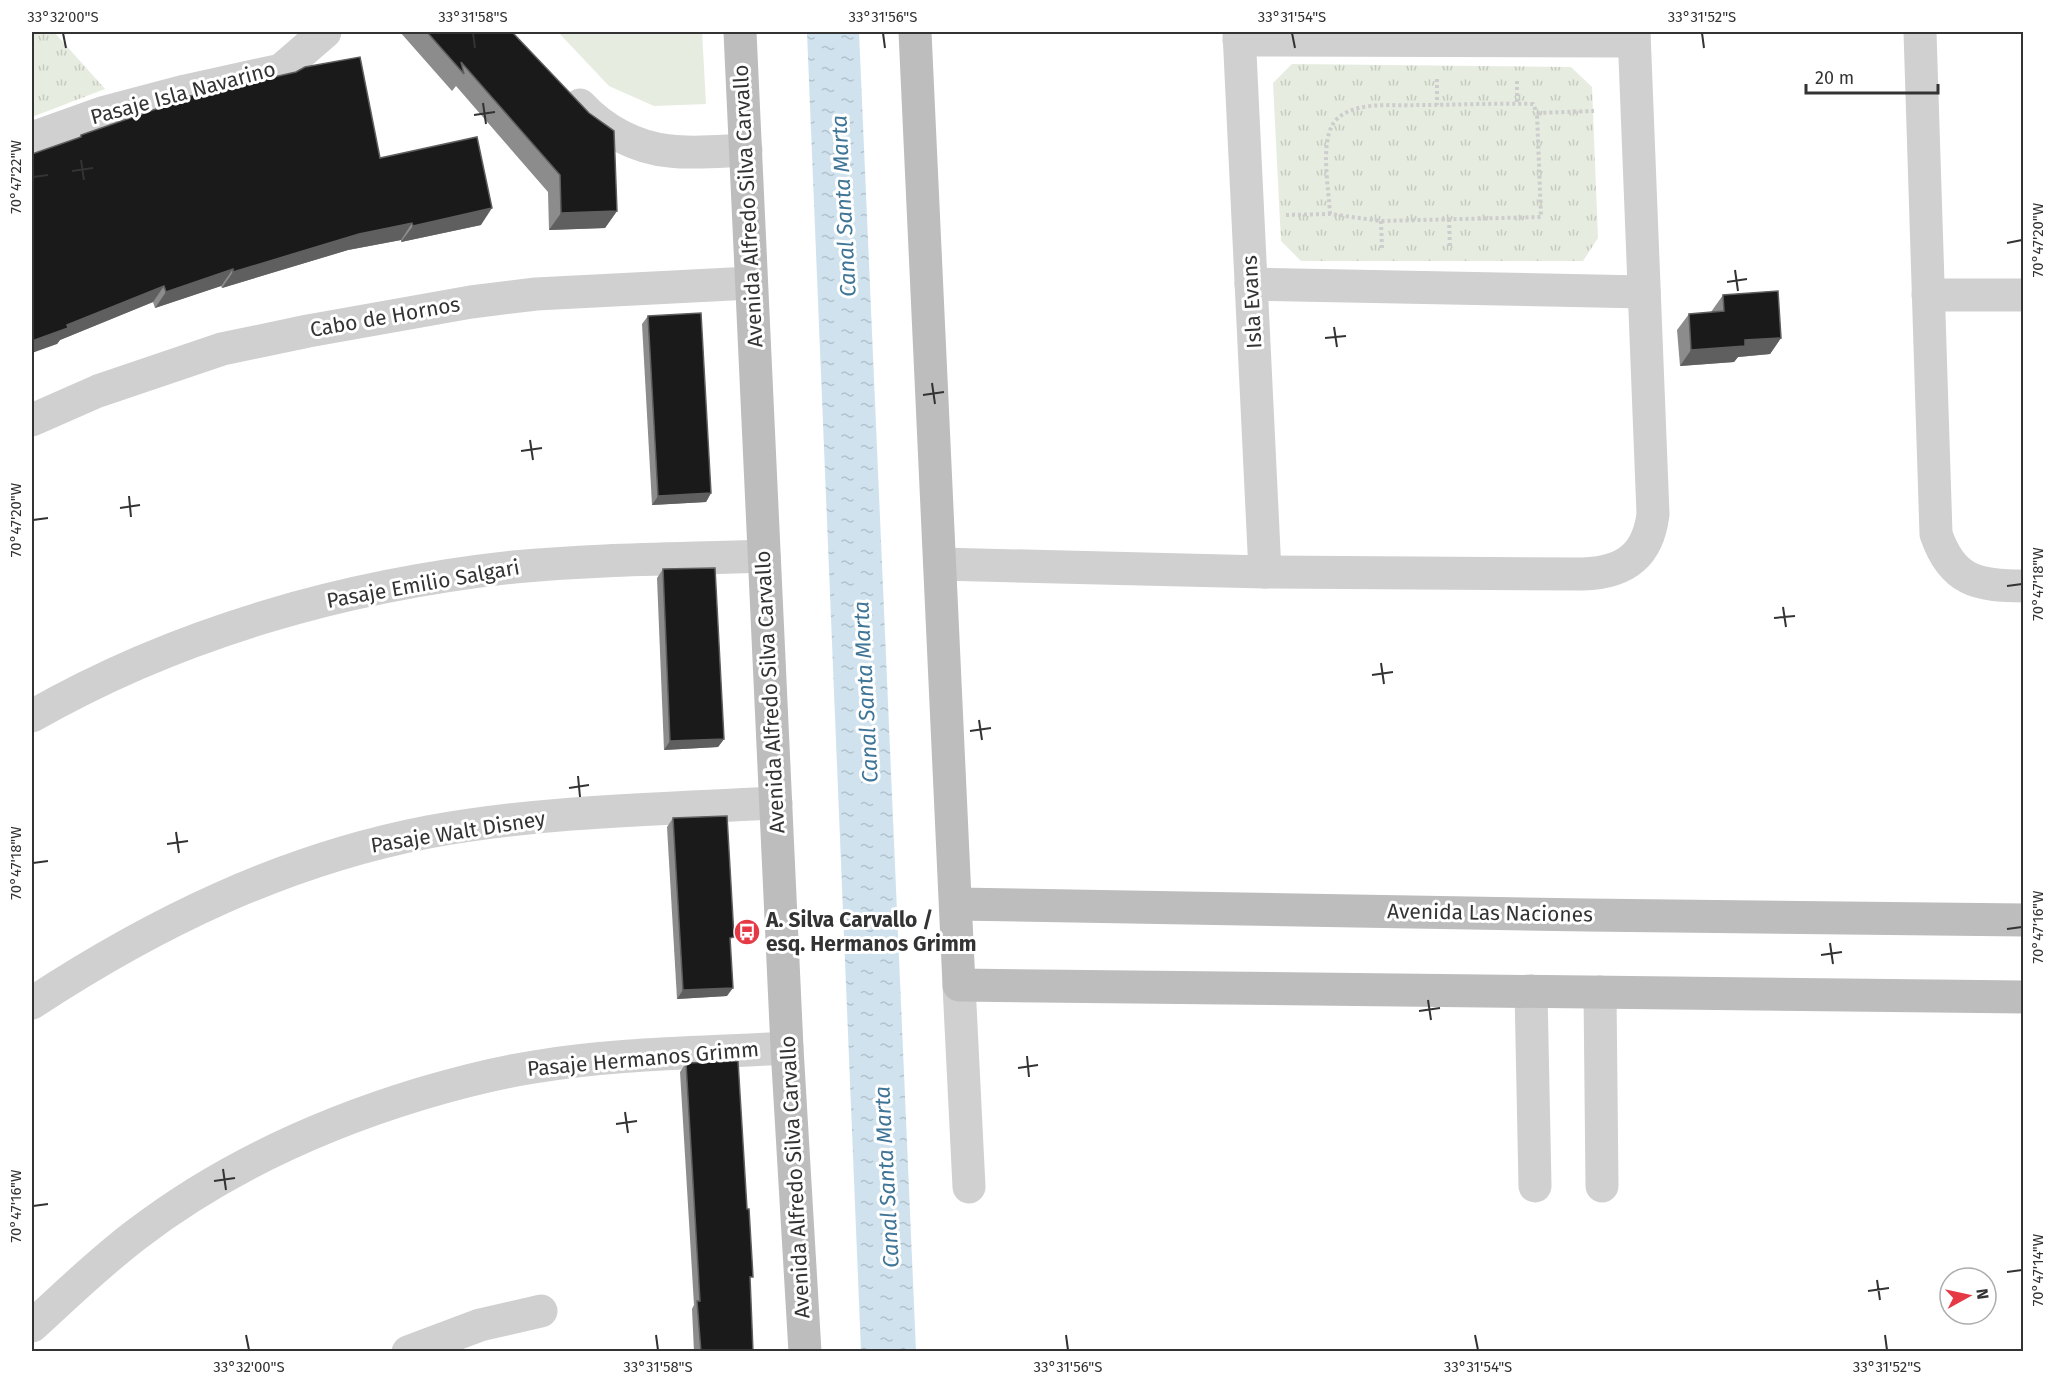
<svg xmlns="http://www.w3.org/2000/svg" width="2055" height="1383" font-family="'Fira Sans',sans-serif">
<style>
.grass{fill:#e6ecdf}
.park{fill:url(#park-tufts)}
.water{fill:url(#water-ripples)}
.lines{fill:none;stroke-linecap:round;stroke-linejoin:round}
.path{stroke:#cdcdcd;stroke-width:4;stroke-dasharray:3 3;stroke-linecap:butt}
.street{stroke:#d0d0d0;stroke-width:33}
.secondary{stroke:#bdbdbd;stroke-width:33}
.wall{fill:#8c8c8c}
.shaded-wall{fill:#5f5f5f}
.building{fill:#1a1a1a;stroke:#5f5f5f;stroke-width:1.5}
.ticks{fill:none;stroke:#333;stroke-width:2}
.labels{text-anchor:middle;stroke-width:6;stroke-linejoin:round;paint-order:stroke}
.street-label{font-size:21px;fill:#333;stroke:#fff}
.poi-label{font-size:21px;font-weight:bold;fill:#333;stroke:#fff;text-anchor:start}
.water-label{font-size:22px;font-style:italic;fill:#3f7597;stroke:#fff}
.neatline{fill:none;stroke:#333;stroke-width:2}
.ticks-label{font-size:15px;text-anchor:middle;fill:#333}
</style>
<defs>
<pattern id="park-tufts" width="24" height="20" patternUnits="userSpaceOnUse" patternTransform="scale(1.5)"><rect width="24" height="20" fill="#e6ecdf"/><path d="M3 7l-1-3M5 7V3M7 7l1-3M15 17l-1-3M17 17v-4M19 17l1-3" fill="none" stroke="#c6cbc0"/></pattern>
<pattern id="water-ripples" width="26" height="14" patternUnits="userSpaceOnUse" patternTransform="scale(1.5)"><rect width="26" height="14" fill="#cfe2ee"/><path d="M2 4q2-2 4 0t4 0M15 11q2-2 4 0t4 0" fill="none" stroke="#b2c2cd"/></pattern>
</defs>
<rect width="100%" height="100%" fill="#fff"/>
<polygon class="grass" points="558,32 702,32 706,104 654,106 609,86"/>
<g class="park">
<polygon points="32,32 54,32 105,89 32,117"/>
<polygon points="1292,64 1571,67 1592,87 1598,238 1583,261 1301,261 1281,241 1273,83"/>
</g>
<polygon class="water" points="807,32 859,32 916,1351 861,1351"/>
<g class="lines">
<g class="path">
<polyline points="1437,79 1437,105"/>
<polyline points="1517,81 1517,104"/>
<path d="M1330,214c-1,-24 -10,-69 3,-90 4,-7 14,-13 22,-15 19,-6 44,-3 64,-4 38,0 76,-2 114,-1l4,9"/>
<polyline points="1286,215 1330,214 1381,221 1541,217 1537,113 1594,111"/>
<polyline points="1449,219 1450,248"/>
<polyline points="1381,221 1382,248"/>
</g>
<g class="street">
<polyline points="1239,32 1265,572"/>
<path d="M1920,32l16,502c16,47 41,52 88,52"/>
<polyline points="1239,40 1634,41"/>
<path d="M580,105c23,25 56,43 90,46 25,3 51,0 76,-1"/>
<polyline points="32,138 102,113 185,91 281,70 325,32"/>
<polyline points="1251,284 1644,292"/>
<polyline points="1928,295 2024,295"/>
<polyline points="32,420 98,391 222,349 308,331 471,302 536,294 751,283"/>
<path d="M940,564l325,8 318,2c41,-1 65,-18 70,-60l-19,-482"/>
<path d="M32,716c147,-84 315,-131 482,-149 83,-8 167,-8 250,-11"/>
<polyline points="959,985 969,1187"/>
<polyline points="1531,991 1535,1186"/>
<polyline points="1600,992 1602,1186"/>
<path d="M32,1003c122,-80 251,-143 396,-171 114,-21 232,-23 348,-29"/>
<path d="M32,1326c34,-31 68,-64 105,-92 85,-65 181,-109 283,-140 37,-11 75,-21 114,-27 83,-14 169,-14 253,-19"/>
<polyline points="408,1352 480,1325 541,1311"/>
</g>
<g class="secondary">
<polyline points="740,32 787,1048 805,1352"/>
<polyline points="915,32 959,985 2024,997"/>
<polyline points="956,904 1587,915 2024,920"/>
</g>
</g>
<g class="wall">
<polygon points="400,32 512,32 617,211 605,228 549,230 548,192 456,86 452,91"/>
<polygon points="185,97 380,158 481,225 401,242 401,240 348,250 222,288 221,286 155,308 153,302 60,340 57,344 79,138 81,135 183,100"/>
<polygon points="1723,295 1781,338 1770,354 1738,357 1734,362 1680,366 1677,330 1689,314 1711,312"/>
<polygon points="648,316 711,493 706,502 652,505 642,324"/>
<polygon points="663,569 724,739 718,747 664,750 657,578"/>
<polygon points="673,818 730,942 727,996 677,999 667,827"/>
<polygon points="686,1063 750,1282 753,1352 694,1352 692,1309 694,1305 680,1072"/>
</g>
<g class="shaded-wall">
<polygon points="492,208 481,225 401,242 413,226"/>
<polygon points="617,211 605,228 549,230 561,213"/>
<polygon points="412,223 401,240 348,250 222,288 233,272 359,234"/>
<polygon points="233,269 221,286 155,308 166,292"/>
<polygon points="164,286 153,302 60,340 57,344 32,353 32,341 67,325"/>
<polygon points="1781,338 1770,354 1738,357 1734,362 1680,366 1691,350 1745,340"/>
<polygon points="711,493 706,502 652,505 658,496"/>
<polygon points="724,739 718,747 664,750 670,741"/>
<polygon points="733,988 727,996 677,999 683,990"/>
</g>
<g class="building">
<polygon points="427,32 512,32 589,113 614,131 617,211 561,213 560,175 461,62 464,74"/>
<polygon points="360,57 380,158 477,137 492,208 413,226 412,223 359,234 233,272 233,269 166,292 164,286 67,325 68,328 32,341 32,154 81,137 81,135 185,99 185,97 296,72 305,67"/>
<polygon points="1778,291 1781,338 1745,340 1745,346 1691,350 1689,314 1724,311 1723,295"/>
<polygon points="701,313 711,493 658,496 648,316"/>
<polygon points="715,568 724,739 670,741 663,569"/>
<polygon points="727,816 734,937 730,938 733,988 683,990 673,818"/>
<polygon points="738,1061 747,1209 749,1209 753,1277 750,1277 753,1352 701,1352 697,1301 700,1301 686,1063"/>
</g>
<path class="ticks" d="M63,33l3,15M473,33l2,15M883,33l2,15M1292,33l3,15M1702,33l2,15M483,103l3,21M474,115l21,-3M81,160l3,20M72,171l21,-3M33,177l15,-2M2007,243l15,-3M1735,270l3,21M1727,282l20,-3M1334,327l3,20M1325,338l21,-2M932,383l3,21M923,395l21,-3M530,440l3,20M521,451l21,-3M129,496l2,21M120,508l20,-3M33,520l15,-2M2007,586l15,-2M1783,607l3,20M1774,618l21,-2M1381,663l3,21M1372,675l21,-3M979,720l3,20M970,731l21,-3M578,776l2,21M569,788l20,-3M176,832l3,21M167,844l21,-3M33,863l15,-2M2007,929l15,-2M1830,943l3,21M1821,955l21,-3M1428,1000l3,20M1419,1011l21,-3M1027,1056l2,21M1018,1068l20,-3M625,1112l3,21M616,1124l21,-3M223,1169l3,21M214,1181l21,-3M33,1206l15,-2M2007,1272l15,-2M1877,1280l3,20M1868,1291l21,-3M246,1335l3,15M656,1335l2,15M1066,1335l2,15M1475,1335l3,15M1885,1335l2,15"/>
<defs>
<symbol id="bus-disc" viewBox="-11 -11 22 22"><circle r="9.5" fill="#e63946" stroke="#fff"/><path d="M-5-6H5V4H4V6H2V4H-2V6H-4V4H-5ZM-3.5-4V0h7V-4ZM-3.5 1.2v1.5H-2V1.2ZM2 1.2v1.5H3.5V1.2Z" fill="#fff"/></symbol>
</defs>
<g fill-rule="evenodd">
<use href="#bus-disc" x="732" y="917" width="30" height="30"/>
</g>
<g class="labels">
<g class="street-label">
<text transform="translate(183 93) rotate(-15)" y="7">Pasaje Isla Navarino</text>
<text transform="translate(748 206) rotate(-93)" y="7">Avenida Alfredo Silva Carvallo</text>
<text transform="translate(1252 302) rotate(-93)" y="7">Isla Evans</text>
<text transform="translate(385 317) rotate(-10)" y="7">Cabo de Hornos</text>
<text transform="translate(423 584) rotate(-10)" y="7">Pasaje Emilio Salgari</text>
<text transform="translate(770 692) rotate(-93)" y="7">Avenida Alfredo Silva Carvallo</text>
<text transform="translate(458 832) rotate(-9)" y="7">Pasaje Walt Disney</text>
<text transform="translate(1490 913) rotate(1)" y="7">Avenida Las Naciones</text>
<text transform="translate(643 1059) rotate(-5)" y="7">Pasaje Hermanos Grimm</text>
<text transform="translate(795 1177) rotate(-93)" y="7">Avenida Alfredo Silva Carvallo</text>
</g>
<g class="poi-label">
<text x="766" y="927">A. Silva Carvallo /<tspan x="766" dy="24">esq. Hermanos Grimm</tspan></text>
</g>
<g class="water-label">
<text transform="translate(843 206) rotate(-93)" y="8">Canal Santa Marta</text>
<text transform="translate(865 692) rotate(-93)" y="8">Canal Santa Marta</text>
<text transform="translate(886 1177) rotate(-93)" y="8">Canal Santa Marta</text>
</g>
</g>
<rect width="2055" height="1383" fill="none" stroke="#ffffff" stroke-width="66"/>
<g transform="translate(1968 1296) rotate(82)"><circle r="28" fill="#ffffff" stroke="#adadad" stroke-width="1.5"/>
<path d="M0-4.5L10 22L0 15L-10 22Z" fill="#e63946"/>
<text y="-9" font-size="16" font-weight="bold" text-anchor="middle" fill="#333333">N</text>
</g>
<path d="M1806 84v9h132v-9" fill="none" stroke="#333333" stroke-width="3"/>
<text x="1815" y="84" font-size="18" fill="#333333" stroke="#ffffff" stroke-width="4.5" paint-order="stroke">20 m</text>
<rect x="33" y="33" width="1989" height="1317" class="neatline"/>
<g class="ticks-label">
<text x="63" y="22">33°32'00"S</text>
<text x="473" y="22">33°31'58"S</text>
<text x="883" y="22">33°31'56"S</text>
<text x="1292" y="22">33°31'54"S</text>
<text x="1702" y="22">33°31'52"S</text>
<text transform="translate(16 177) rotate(-90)" y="5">70°47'22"W</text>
<text transform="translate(2038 240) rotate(-90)" y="5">70°47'20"W</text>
<text transform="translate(16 520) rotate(-90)" y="5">70°47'20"W</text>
<text transform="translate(2038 584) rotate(-90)" y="5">70°47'18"W</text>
<text transform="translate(16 863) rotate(-90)" y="5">70°47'18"W</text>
<text transform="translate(2038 927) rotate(-90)" y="5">70°47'16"W</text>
<text transform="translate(16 1206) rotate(-90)" y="5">70°47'16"W</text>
<text transform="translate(2038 1270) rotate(-90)" y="5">70°47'14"W</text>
<text x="249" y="1372">33°32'00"S</text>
<text x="658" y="1372">33°31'58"S</text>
<text x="1068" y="1372">33°31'56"S</text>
<text x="1478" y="1372">33°31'54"S</text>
<text x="1887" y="1372">33°31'52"S</text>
</g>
</svg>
